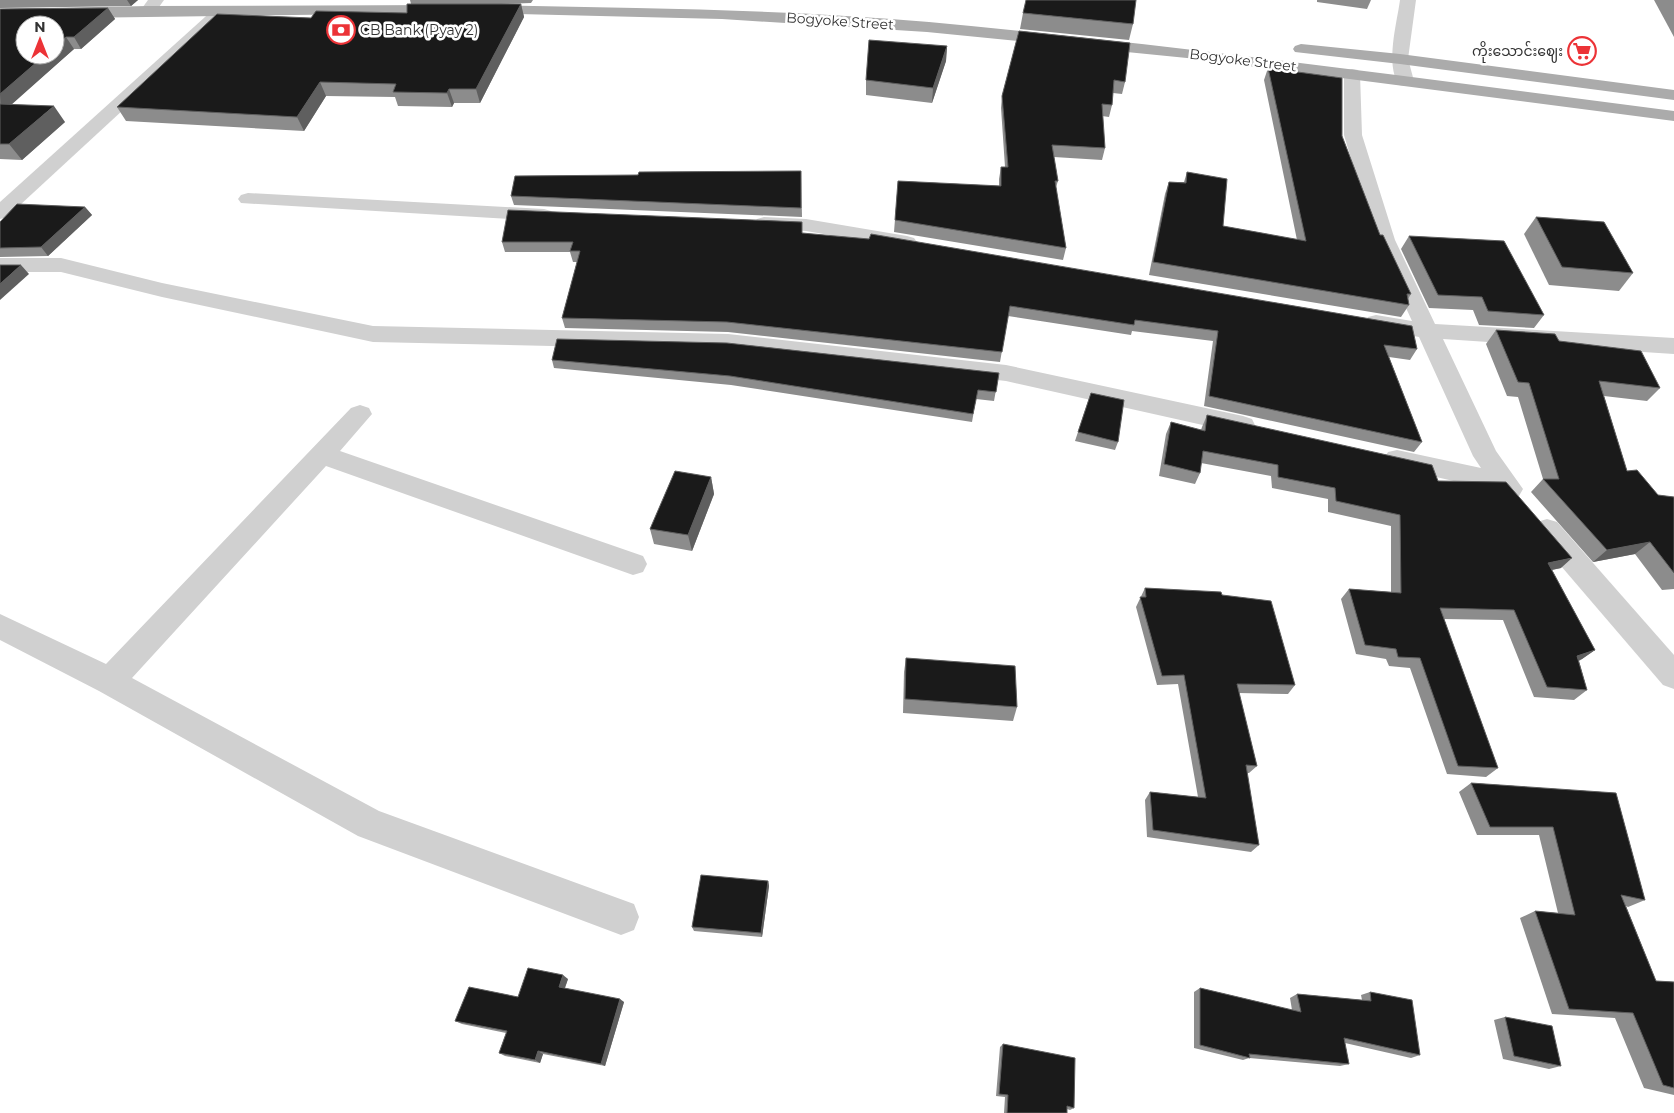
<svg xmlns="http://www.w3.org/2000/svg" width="1674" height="1113" font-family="Montserrat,'Noto Sans Myanmar',sans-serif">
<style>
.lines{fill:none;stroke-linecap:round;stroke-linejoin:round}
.minor{fill:#d0d0d0;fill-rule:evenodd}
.major{fill:#ababab;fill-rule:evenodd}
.wall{fill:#8c8c8c}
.shaded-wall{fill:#5f5f5f}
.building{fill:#1a1a1a;stroke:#5f5f5f}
.labels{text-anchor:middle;stroke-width:5;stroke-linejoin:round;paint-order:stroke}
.far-street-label{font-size:14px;fill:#333;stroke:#fff}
.far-poi-label{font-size:14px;fill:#333;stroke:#fff;text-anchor:start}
</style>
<rect width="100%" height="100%" fill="#fff"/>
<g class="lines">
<g class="minor">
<polygon points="148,0 164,0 154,14 142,14 140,11"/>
<path d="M1400,0h16l-8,59 6,22 -3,4 -6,1 -6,-1c-14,-21 -2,-62 1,-85z"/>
<polygon points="221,6 227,8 229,11 227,14 7,217 0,219 0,202 215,8"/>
<path d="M1352,69l6,1 2,4 2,61 33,105 40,84 239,14v16l-231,-15 53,112 27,38 -4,7c-9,3 -16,4 -22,-5l-100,-23 -9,-2 -4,-7 4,-7 9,-2 84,18 -8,-12 -54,-119 -51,-10 -3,-5 3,-5 8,-2 36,6 -37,-81 -31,-105v-61l2,-4z"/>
<polygon points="248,193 544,209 551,211 554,215 551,219 544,221 241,203 238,199 241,195"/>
<polygon points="764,217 806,219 907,236 914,238 917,242 914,246 907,248 806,231 757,227 754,223 757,219"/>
<polygon points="0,258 61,258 162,283 373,326 728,334 1006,365 1243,416 1252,419 1255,425 1252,431 1243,434 1006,381 728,350 373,342 162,297 61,272 0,272"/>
<polygon points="360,405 369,408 372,414 340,451 643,556 647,564 643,572 633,575 326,466 132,678 379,811 634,904 639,917 634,930 621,935 358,836 99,691 0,640 0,614 106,664 351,408"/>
<polygon points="1547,519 1557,522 1674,655 1674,689 1663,685 1537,538 1534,530 1537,522"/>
</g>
<g class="major">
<polygon points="443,5 448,7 451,10 448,13 0,19 0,9 148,6"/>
<path d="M486,5c148,3 296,4 443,17 249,23 497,57 745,89v10l-487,-63 -260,-26 -205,-13 -241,-6 -3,-3 3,-3z"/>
<polygon points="1301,44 1400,54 1674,90 1674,100 1400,64 1295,52 1293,49 1295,46"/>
</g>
</g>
<g class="wall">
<polygon points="0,0 138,0 131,6 0,8"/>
<polygon points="410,0 533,0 531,3 501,4 521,4 524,17 480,103 454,103 452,107 398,106 395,97 326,96 304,131 126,121 117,107 311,18 407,13 411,4"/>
<polygon points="1317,0 1371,0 1367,9 1317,2"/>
<polygon points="1654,0 1674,0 1674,37"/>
<polygon points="108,8 115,19 81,49 74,49 11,104 65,122 22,160 0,159 0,9"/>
<polygon points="1023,13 1133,24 1129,40 1020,29"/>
<polygon points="1019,31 1125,82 1122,94 1113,93 1112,105 1109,117 1102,116 1105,148 1102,160 1054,157 1058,181 1056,187 1066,248 1063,260 894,232 898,181 999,186 999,179 1001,167 1005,167 1001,108 1002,96"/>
<polygon points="947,46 946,61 932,103 866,95 866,80"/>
<polygon points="1268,68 1342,136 1380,235 1411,294 1408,299 1409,305 1401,317 1149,275 1165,194 1169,182 1184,182 1187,172 1223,226 1297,240 1264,80"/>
<polygon points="801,171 802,217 514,205 511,196 638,175"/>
<polygon points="85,207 92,215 48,256 0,257 0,222"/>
<polygon points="1536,217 1633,273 1619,291 1549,285 1524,234"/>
<polygon points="802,233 1417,349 1410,360 1389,357 1422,442 1414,452 1204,406 1213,341 1132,331 1131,335 1008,316 1000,362 728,332 565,328 562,318 577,262 573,262 570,252 505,252 502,242"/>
<polygon points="1409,236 1544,315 1534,328 1479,325 1473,310 1429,308 1401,249"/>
<polygon points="1496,330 1559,341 1660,388 1647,401 1604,396 1627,471 1658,495 1674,497 1674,589 1662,590 1635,554 1593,562 1531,492 1543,479 1518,397 1507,396 1486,344"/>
<polygon points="552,360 999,373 994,401 976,399 972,422 731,385 554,368"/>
<polygon points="1091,393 1118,442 1115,450 1075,441"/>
<polygon points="1207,415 1438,481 1561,568 1552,570 1595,650 1582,659 1579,661 1587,690 1574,700 1534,697 1503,620 1444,619 1498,768 1486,777 1447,774 1410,668 1389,666 1386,659 1356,654 1341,599 1349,589 1391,592 1391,526 1328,512 1328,499 1272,488 1271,476 1201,463 1200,473 1195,484 1159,476 1166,434 1171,422 1201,430 1202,427"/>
<polygon points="711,477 714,494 692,551 654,544 650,529"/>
<polygon points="1145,588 1222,595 1295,685 1288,694 1239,693 1257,766 1249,773 1247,773 1259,845 1251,852 1147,837 1145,800 1150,792 1198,797 1178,684 1157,685 1136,607"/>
<polygon points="906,658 1017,707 1013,721 903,713 904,672"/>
<polygon points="1471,783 1616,793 1645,900 1628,907 1626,906 1656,981 1674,982 1674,1095 1644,1088 1615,1018 1552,1014 1520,918 1535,911 1558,913 1539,835 1477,835 1459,792"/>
<polygon points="768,881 769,886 762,937 694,931 692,927"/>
<polygon points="568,979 565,988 624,1002 605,1066 543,1054 540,1063 505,1056 499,1053 506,1033 462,1024 455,1021"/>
<polygon points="1200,988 1292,1010 1290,998 1297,994 1362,1000 1361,995 1370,992 1420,1055 1411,1058 1345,1043 1349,1064 1340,1066 1249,1058 1243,1060 1194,1048 1194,992"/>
<polygon points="1505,1017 1561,1066 1549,1069 1503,1059 1494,1020"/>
<polygon points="1003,1044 1074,1108 1070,1110 1067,1109 1067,1113 1004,1113 1005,1097 996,1096 1000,1047"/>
</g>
<g class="shaded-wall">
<polygon points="127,0 138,0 131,6"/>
<polygon points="521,4 524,17 480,103 476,89"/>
<polygon points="108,8 115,19 81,49 74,37"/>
<polygon points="66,37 74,49 1,114 0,94 45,55 55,55 55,46"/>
<polygon points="947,46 946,61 932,103 933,88"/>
<polygon points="320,82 326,96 304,131 297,117"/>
<polygon points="449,89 454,103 452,107 447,93"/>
<polygon points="54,106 65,122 22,160 9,144"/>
<polygon points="85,207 92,215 48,256 41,247"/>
<polygon points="21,265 29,274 0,300 0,284"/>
<polygon points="711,477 714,494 692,551 688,535"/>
<polygon points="1650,542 1635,554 1593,562 1607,550"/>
<polygon points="1572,558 1561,568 1536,573 1548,563"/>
<polygon points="1595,650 1582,659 1565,666 1577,656"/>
<polygon points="768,881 769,886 762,937 761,933"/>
<polygon points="563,975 568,979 564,990 559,987"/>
<polygon points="620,999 624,1002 605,1066 601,1064"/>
<polygon points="538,1051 543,1054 540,1063 535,1060"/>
</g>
<g class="building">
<polygon points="1026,0 1136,0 1133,24 1023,13"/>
<polygon points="407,4 521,4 476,89 449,89 447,93 393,92 396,84 320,82 297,117 117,107 217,14 311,18 316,11 407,13"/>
<polygon points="108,8 74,37 66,37 55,46 55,25 25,25 25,55 45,55 0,94 0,9"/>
<polygon points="1019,31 1130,43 1125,82 1114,80 1112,105 1102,104 1105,148 1052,145 1058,181 1055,181 1066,248 895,220 898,181 1001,186 1001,167 1008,167 1002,96"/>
<polygon points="869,40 947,46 933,88 866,80"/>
<polygon points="1268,68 1342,78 1342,136 1380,235 1383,235 1411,294 1407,294 1409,305 1153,262 1169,182 1186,183 1187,172 1227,179 1223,226 1306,241"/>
<polygon points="0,104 54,106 9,144 0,144"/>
<polygon points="801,171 801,208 511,196 515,176 638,175 639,172"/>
<polygon points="17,204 85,207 41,247 0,248 0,222"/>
<polygon points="508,210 802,222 802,233 869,239 871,234 1412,326 1417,349 1384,345 1422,442 1209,396 1218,331 1135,320 1134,325 1010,306 1002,352 727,322 562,318 580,251 570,251 573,242 502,242"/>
<polygon points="1536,217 1604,222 1633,273 1562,267"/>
<polygon points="1409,236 1504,241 1544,315 1488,311 1482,297 1438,295"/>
<polygon points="0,265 21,265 0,284"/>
<polygon points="1496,330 1555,334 1559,341 1641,351 1660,388 1599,381 1627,471 1637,470 1658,495 1674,497 1674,573 1650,542 1607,550 1543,479 1559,479 1529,383 1518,382"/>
<polygon points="557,339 727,343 999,373 996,392 978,390 973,414 730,376 552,360"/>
<polygon points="1091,393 1124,400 1118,442 1078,432"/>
<polygon points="1207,415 1432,465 1438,481 1506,482 1572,558 1548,563 1595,650 1577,656 1587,690 1547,687 1514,610 1440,608 1498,768 1458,766 1420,658 1398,657 1396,649 1365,645 1349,589 1401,593 1400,515 1336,501 1335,488 1278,477 1278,465 1203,451 1200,473 1164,464 1171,422 1205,431"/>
<polygon points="675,471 711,477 688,535 650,529"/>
<polygon points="1145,588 1221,592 1222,595 1271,601 1295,685 1237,684 1257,766 1246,765 1259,845 1153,830 1150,792 1206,798 1184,675 1162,676 1140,597 1146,597"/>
<polygon points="906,658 1015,666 1017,707 905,699"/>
<polygon points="1471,783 1616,793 1645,900 1621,895 1656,981 1674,982 1674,1088 1663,1085 1633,1013 1569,1009 1535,911 1575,915 1553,827 1490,827"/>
<polygon points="701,875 768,881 761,933 692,927"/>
<polygon points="528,968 563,975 559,987 620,999 601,1064 538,1051 535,1060 499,1053 507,1031 455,1021 469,987 518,997"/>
<polygon points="1200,988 1301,1012 1297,994 1371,1001 1370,992 1412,1000 1420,1055 1344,1038 1349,1064 1249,1054 1250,1058 1200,1045"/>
<polygon points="1505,1017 1552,1026 1561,1066 1514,1056"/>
<polygon points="1003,1044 1075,1058 1074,1108 1067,1106 1067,1113 1007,1113 1008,1095 999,1094"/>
</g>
<defs>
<symbol id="bank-ring" viewBox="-11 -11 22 22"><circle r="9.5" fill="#fff" stroke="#ec3337" stroke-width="1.5"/><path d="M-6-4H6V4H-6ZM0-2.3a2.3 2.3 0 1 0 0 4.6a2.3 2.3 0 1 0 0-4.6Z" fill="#ec3337"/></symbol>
<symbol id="supermarket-ring" viewBox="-11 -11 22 22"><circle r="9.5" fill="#fff" stroke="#ec3337" stroke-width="1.5"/><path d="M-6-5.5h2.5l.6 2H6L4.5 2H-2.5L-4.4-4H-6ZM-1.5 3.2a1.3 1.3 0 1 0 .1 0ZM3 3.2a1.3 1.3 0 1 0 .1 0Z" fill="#ec3337"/></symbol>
</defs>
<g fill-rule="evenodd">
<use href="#bank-ring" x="325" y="14" width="32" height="32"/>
<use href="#supermarket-ring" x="1566" y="35" width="32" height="32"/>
</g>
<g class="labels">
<g class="far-street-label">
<text transform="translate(840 21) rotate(4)" y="5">Bogyoke Street</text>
<text transform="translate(1243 60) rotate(7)" y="5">Bogyoke Street</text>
</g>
<g class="far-poi-label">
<text x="360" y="35">CB Bank (Pyay 2)</text>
<text x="1563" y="56" text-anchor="end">ကိုးသောင်းဈေး</text>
</g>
</g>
<g transform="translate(40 40)"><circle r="24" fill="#ffffff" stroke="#adadad"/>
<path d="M0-4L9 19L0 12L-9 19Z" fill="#ec3337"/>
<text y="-8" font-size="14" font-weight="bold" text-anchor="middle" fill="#333333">N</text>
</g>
</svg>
